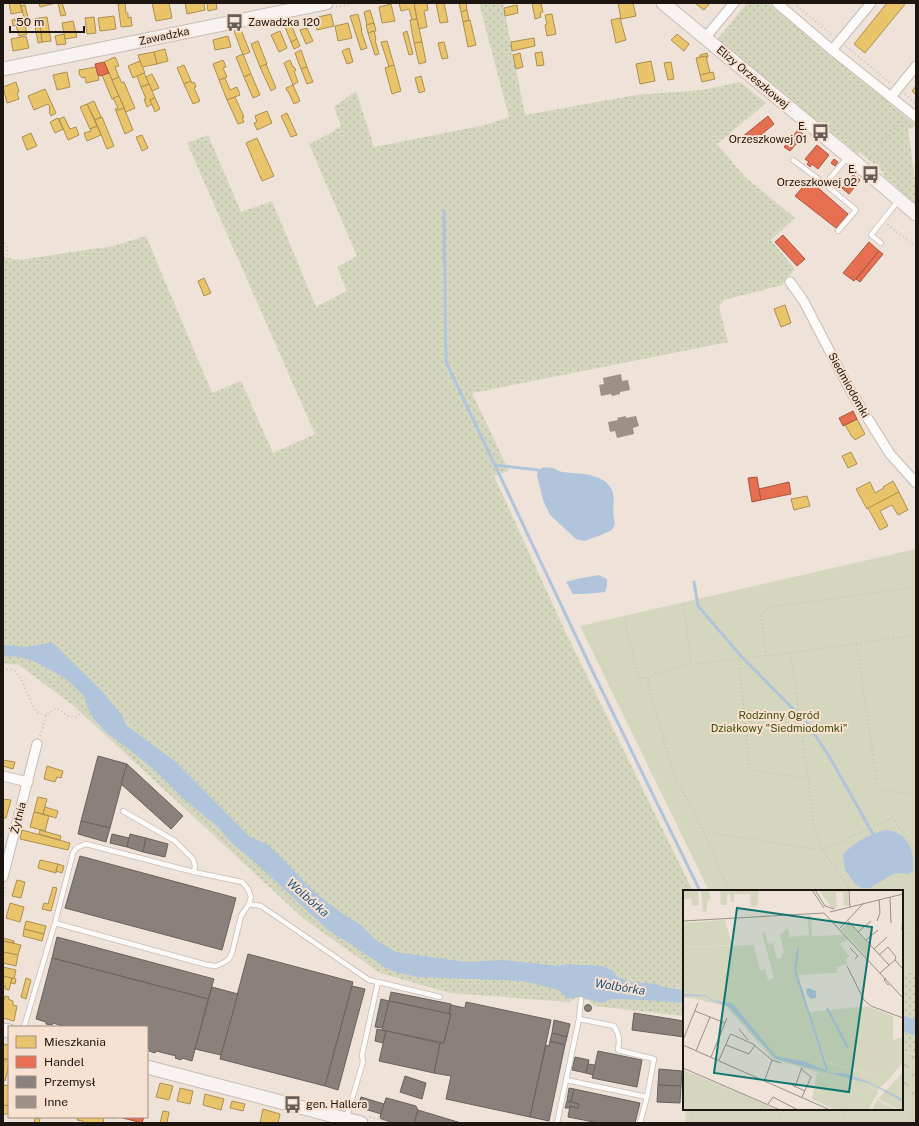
<svg xmlns="http://www.w3.org/2000/svg" width="919" height="1126" font-family="'Public Sans',sans-serif">
<style>
.grass{fill:url(#grass-dots)}
.forest{fill:url(#forest-crowns)}
.green{fill:#d5d6be}
.water{fill:#b0c5db}
.homes{fill:#e9c46a;stroke:#ac904f}
.shops{fill:#e76f51;stroke:#aa543d}
.industry{fill:#8a817c;stroke:#69615b}
.lines{fill:none;stroke-linecap:round;stroke-linejoin:round}
.stream{stroke:#b0c5db;stroke-width:3}
.building{fill:#9d9187}
.lane-casing{stroke:#c6bdb6;stroke-width:6}
.street-casing{stroke:#c6bdb6;stroke-width:11}
.secondary-casing{stroke:#c6bdb6;stroke-width:15}
.path{stroke:#c7c3c0;stroke-width:2;stroke-dasharray:1 3;stroke-linecap:butt}
.lane{stroke:#fcfbf9;stroke-width:4.5}
.street{stroke:#fcfbf9;stroke-width:9}
.secondary{stroke:#f8f2f1;stroke-width:13}
.labels{text-anchor:middle;stroke-width:4;stroke-linejoin:round;paint-order:stroke}
.poi-label{font-size:11px;fill:#1d150f;stroke:#f7e1d0;text-anchor:start}
.street-label{font-size:11px;fill:#1d150f;stroke:#f7e1d0}
.park-label{font-size:11px;fill:#3e4e07;stroke:#f7e1d0}
.water-label{font-size:12px;font-style:italic;fill:#215683;stroke:#f7e1d0}
.inset-river{fill:none;stroke:#b0c5db;stroke-width:2}
.inset-road{fill:none;stroke:#9a9088;stroke-width:1}
.view{fill:#0f766e;fill-opacity:0.15;stroke:#0f766e;stroke-width:2}
.inset-edge{fill:none;stroke:#1d150f;stroke-width:2}
</style>
<defs>
<pattern id="grass-dots" width="8" height="8" patternUnits="userSpaceOnUse"><rect width="8" height="8" fill="#d5d6be"/><path d="M2 2h.1M6 6h.1" fill="none" stroke="#b6b7a2" stroke-width="1.8" stroke-linecap="round"/></pattern>
<pattern id="forest-crowns" width="20" height="18" patternUnits="userSpaceOnUse"><rect width="20" height="18" fill="#d5d6be"/><path d="M2 6a3 3 0 1 1 6 0M12 15a3 3 0 1 1 6 0" fill="none" stroke="#b6b7a2"/></pattern>
</defs>
<rect width="100%" height="100%" fill="#eee2d9"/>
<g class="grass">
<polygon points="479,3 503,3 525,115 636,95 703,90 740,82 766,103 717,144 745,177 795,218 771,240 795,269 782,285 724,300 719,307 728,342 472,393 509,471 494,476 564,629 693,891 684,891 684,1016 594,1006 588,1000 576,998 569,1002 450,993 380,973 304,919 74,706 19,665 3,663 3,257 19,260 113,246 146,236 212,393 241,381 273,453 315,434 187,143 208,135 241,212 272,201 316,307 347,291 337,267 357,256 309,144 329,134 341,126 334,107 356,91 374,147 485,125 509,117"/>
<polygon points="747,3 768,3 916,125 914,127 908,129 916,186 916,202 915,203 897,189 897,187 883,175 884,173 860,152 858,154 716,41"/>
<polygon points="902,968 916,970 916,1054 902,1052"/>
</g>
<polygon class="forest" points="902,1052 916,1055 916,1102 902,1098"/>
<g class="green">
<polygon points="916,549 916,974 902,972 902,891 709,891 580,626"/>
<polygon points="902,1098 916,1102 916,1123 685,1123 686,1109 902,1109"/>
</g>
<g class="water">
<path d="M544,467c3,1 6,0 9,1 3,1 5,3 9,4 14,2 42,0 50,18 4,9 -1,22 3,33l-3,7 -11,5 -17,6 -8,-2 -26,-24 -7,-15 -6,-25 1,-5z"/>
<polygon points="599,575 607,579 607,586 605,592 584,594 573,594 566,582 581,578"/>
<polygon points="48,643 52,643 55,645 101,690 123,717 126,725 176,762 250,837 267,844 284,860 306,884 324,900 343,914 361,925 376,940 396,952 466,962 503,960 560,966 566,964 602,966 612,970 619,978 632,982 656,984 663,987 684,990 684,1003 642,1000 611,999 603,1003 577,997 568,999 559,990 523,981 419,977 398,973 386,968 349,943 328,930 256,863 235,846 227,838 219,828 184,799 157,772 126,747 106,732 94,719 88,709 84,696 65,678 33,661 20,657 3,656 3,645 27,647"/>
<path d="M885,830c23,1 30,21 28,41l-4,3 -14,-1 -25,15h-8l-6,-3 -11,-15 -2,-15c12,-14 25,-20 42,-25z"/>
<polygon points="902,1015 916,1020 916,1036 902,1031"/>
</g>
<g class="homes">
<polygon points="9,3 20,3 22,12 11,14"/>
<polygon points="39,3 56,3 40,7"/>
<polygon points="58,3 62,3 66,15 61,16"/>
<polygon points="125,3 126,13 128,13 128,18 131,17 132,26 121,27 118,4"/>
<polygon points="152,3 169,3 172,18 156,21"/>
<polygon points="185,3 204,3 205,10 187,14"/>
<polygon points="207,3 216,3 217,9 208,11"/>
<polygon points="399,3 414,3 417,19 412,20 409,9 401,11"/>
<polygon points="414,3 427,3 428,10 424,11 427,27 419,29"/>
<polygon points="436,3 444,3 448,22 440,23"/>
<polygon points="459,3 466,3 467,10 461,12"/>
<polygon points="532,3 541,4 543,12 540,13 541,17 535,19"/>
<polygon points="618,3 633,3 636,16 621,19"/>
<polygon points="695,3 710,3 704,10"/>
<polygon points="887,3 906,3 865,53 854,44"/>
<polygon points="391,4 395,21 382,23 379,7"/>
<polygon points="25,5 30,26 26,27 21,6"/>
<polygon points="517,5 518,13 505,16 504,8"/>
<polygon points="370,10 374,23 367,25 364,12"/>
<polygon points="467,10 469,20 463,22 461,12"/>
<polygon points="331,14 334,26 317,30 314,18"/>
<polygon points="358,14 362,30 361,30 367,48 361,50 350,16"/>
<polygon points="552,14 556,34 547,36 545,25 547,24 545,15"/>
<polygon points="114,16 116,29 100,31 98,18"/>
<polygon points="47,17 51,41 42,42 39,18"/>
<polygon points="94,17 96,33 87,34 85,18"/>
<polygon points="39,18 42,42 38,43 34,19"/>
<polygon points="620,18 626,40 616,43 611,20"/>
<polygon points="15,19 15,21 24,19 27,34 19,36 16,25 13,26 12,20"/>
<polygon points="417,19 422,42 414,43 410,20"/>
<polygon points="470,20 476,45 468,47 463,22"/>
<polygon points="73,21 77,37 65,39 62,23"/>
<polygon points="348,23 352,38 338,41 335,26"/>
<polygon points="374,23 376,31 368,33 366,25"/>
<polygon points="291,24 297,39 291,42 285,27"/>
<polygon points="307,28 313,41 306,44 300,30"/>
<polygon points="241,30 250,52 243,55 234,31"/>
<polygon points="280,31 287,48 279,52 271,35"/>
<polygon points="374,31 376,39 375,40 379,54 375,55 368,33"/>
<polygon points="407,31 413,54 409,55 403,33"/>
<polygon points="64,34 66,44 57,45 55,36"/>
<polygon points="677,34 689,44 684,51 671,40"/>
<polygon points="26,36 29,48 13,51 11,39"/>
<polygon points="228,36 231,47 215,50 213,40"/>
<polygon points="534,38 535,46 512,51 511,42"/>
<polygon points="297,39 300,46 294,49 291,42"/>
<polygon points="258,41 267,64 260,67 251,44"/>
<polygon points="387,41 394,65 389,67 381,42"/>
<polygon points="422,42 426,62 419,64 414,43"/>
<polygon points="444,42 448,58 442,59 438,43"/>
<polygon points="349,48 353,62 347,64 342,51"/>
<polygon points="165,49 168,61 157,64 154,52"/>
<polygon points="301,50 307,67 301,69 295,53"/>
<polygon points="154,52 157,64 142,67 138,55"/>
<polygon points="542,52 544,65 537,66 535,53"/>
<polygon points="520,53 523,67 516,69 513,55"/>
<polygon points="707,53 708,57 706,58 706,56 700,58 700,55"/>
<polygon points="243,54 251,74 244,77 236,57"/>
<polygon points="706,56 710,73 700,75 696,58"/>
<polygon points="115,57 119,66 115,67 119,77 112,80 104,62"/>
<polygon points="223,60 226,67 223,68 227,77 219,80 213,64"/>
<polygon points="290,60 293,67 294,67 296,70 294,71 298,82 293,85 284,63"/>
<polygon points="140,61 145,73 133,78 128,66"/>
<polygon points="651,61 655,81 640,84 636,64"/>
<polygon points="671,62 674,79 668,80 664,63"/>
<polygon points="266,64 276,88 271,91 260,67"/>
<polygon points="184,65 191,81 184,84 177,68"/>
<polygon points="394,65 401,91 392,94 385,68"/>
<polygon points="96,67 99,80 86,83 85,77 82,78 79,74 79,70"/>
<polygon points="307,67 313,82 307,84 301,69"/>
<polygon points="67,72 70,87 57,90 53,75"/>
<polygon points="713,72 715,79 702,82 700,75"/>
<polygon points="109,73 119,96 112,99 102,75"/>
<polygon points="144,73 149,84 141,87 137,76"/>
<polygon points="152,74 159,88 152,91 146,77"/>
<polygon points="251,74 260,95 253,98 244,77"/>
<polygon points="421,76 425,91 419,93 415,78"/>
<polygon points="119,77 122,83 124,82 135,108 126,112 112,80"/>
<polygon points="225,78 230,90 237,87 240,95 227,100 219,80"/>
<polygon points="191,81 192,83 194,82 196,87 194,88 200,101 193,104 184,84"/>
<polygon points="16,82 19,92 17,93 19,99 7,103 3,87"/>
<polygon points="149,84 155,98 150,100 152,104 147,107 144,99 146,99 141,87"/>
<polygon points="293,85 300,101 294,104 288,91 287,91 286,88"/>
<polygon points="916,86 916,95 912,91"/>
<polygon points="45,89 56,113 51,116 49,112 50,111 49,108 50,107 48,104 34,110 28,96"/>
<polygon points="119,96 124,108 116,111 115,109 118,108 113,98"/>
<polygon points="235,97 244,117 242,117 244,122 238,124 227,100"/>
<polygon points="155,98 160,109 155,112 150,100"/>
<polygon points="94,101 101,117 95,120 87,104"/>
<polygon points="87,104 97,126 90,129 80,107"/>
<polygon points="124,108 133,130 125,134 116,111"/>
<polygon points="267,111 272,123 257,130 254,123 257,122 255,116"/>
<polygon points="287,113 297,135 291,137 281,116"/>
<polygon points="64,117 70,129 76,127 79,135 68,140 59,119"/>
<polygon points="102,117 114,146 107,149 95,120"/>
<polygon points="58,118 63,129 55,133 50,122"/>
<polygon points="97,126 101,135 87,141 84,133 91,131 90,129"/>
<polygon points="31,133 37,146 27,150 22,137"/>
<polygon points="142,135 148,148 142,151 136,137"/>
<polygon points="257,138 274,176 262,181 246,143"/>
<polygon points="204,278 211,293 204,296 198,281"/>
<polygon points="785,305 791,323 781,327 774,309"/>
<polygon points="857,419 865,434 855,440 853,437 852,437 845,425"/>
<polygon points="851,452 857,464 848,468 842,456"/>
<polygon points="893,481 899,492 867,509 856,489 870,482 875,493 884,488 883,487"/>
<polygon points="899,492 908,510 898,515 892,505 880,511 888,526 880,530 868,508"/>
<polygon points="807,496 810,506 794,510 791,499"/>
<polygon points="3,760 15,762 13,769 3,766"/>
<polygon points="47,766 63,771 61,778 57,777 55,782 44,779"/>
<polygon points="38,797 47,799 43,814 34,812"/>
<polygon points="3,799 11,800 6,818 3,818"/>
<polygon points="45,807 58,811 56,818 43,814"/>
<polygon points="34,812 49,816 45,831 30,827"/>
<polygon points="22,830 70,843 68,850 20,839"/>
<polygon points="40,830 61,836 60,840 39,834"/>
<polygon points="40,860 58,864 56,873 38,868"/>
<polygon points="58,864 64,866 62,873 56,871"/>
<polygon points="17,880 25,882 21,898 12,896"/>
<polygon points="53,887 57,888 51,911 42,909 44,903 48,904"/>
<polygon points="10,903 24,907 20,922 6,918"/>
<polygon points="26,921 46,926 44,934 24,929"/>
<polygon points="24,929 44,934 42,941 23,936"/>
<polygon points="3,938 14,941 14,943 3,941"/>
<polygon points="3,941 21,945 18,955 3,952"/>
<polygon points="3,952 18,955 16,966 3,963"/>
<polygon points="3,967 16,970 14,979 3,976"/>
<polygon points="3,976 12,978 9,990 5,989 5,986 3,985"/>
<polygon points="12,978 16,979 15,984 11,983"/>
<polygon points="26,978 31,980 26,999 21,997"/>
<polygon points="5,996 9,997 8,999 13,1001 13,1005 17,1006 14,1021 3,1018 3,1003"/>
<polygon points="3,1044 9,1045 9,1060 3,1058"/>
<polygon points="5,1059 9,1060 9,1065 5,1081 3,1080 3,1062 5,1061"/>
<polygon points="160,1083 173,1086 169,1100 156,1097"/>
<polygon points="4,1085 9,1086 8,1106 3,1105 3,1088"/>
<polygon points="180,1088 193,1091 190,1104 177,1101"/>
<polygon points="205,1094 224,1099 221,1110 203,1105"/>
<polygon points="232,1101 245,1104 243,1111 230,1108"/>
<polygon points="3,1105 9,1106 9,1113 7,1114 5,1114 3,1115"/>
<polygon points="263,1109 280,1114 278,1123 260,1123"/>
<polygon points="163,1111 169,1112 167,1123 160,1123"/>
<polygon points="78,1117 104,1117 103,1123 83,1123 83,1121 77,1120"/>
<polygon points="35,1118 40,1119 39,1123 34,1123"/>
</g>
<g class="shops">
<polygon points="104,62 109,73 100,76 98,75 95,64"/>
<polygon points="768,116 774,124 749,145 742,137"/>
<polygon points="798,130 804,135 790,151 784,147"/>
<polygon points="817,145 829,155 818,169 812,164 810,167 807,164 809,162 805,159"/>
<polygon points="834,159 838,162 835,166 831,163"/>
<polygon points="853,175 860,180 849,194 842,188 846,184 844,182 847,178 850,180"/>
<polygon points="809,180 848,214 836,228 795,196"/>
<polygon points="783,235 805,259 797,266 775,242"/>
<polygon points="869,242 879,251 854,281 843,273"/>
<polygon points="879,251 883,254 860,282 856,279"/>
<polygon points="853,411 857,419 843,426 839,418"/>
<polygon points="757,477 761,500 752,502 748,478"/>
<polygon points="789,482 791,494 761,500 759,489"/>
<polygon points="124,1117 144,1117 142,1123 123,1118"/>
</g>
<g class="industry">
<polygon points="98,756 127,764 110,828 81,821"/>
<polygon points="127,764 183,816 171,829 121,784"/>
<polygon points="81,821 110,828 106,842 78,834"/>
<polygon points="112,834 129,838 127,847 110,843"/>
<polygon points="130,834 146,838 143,852 127,847"/>
<polygon points="146,838 168,844 165,857 143,852"/>
<polygon points="80,856 236,898 222,950 65,908"/>
<polygon points="57,937 214,979 208,999 52,958"/>
<polygon points="248,954 353,982 325,1086 220,1059"/>
<polygon points="52,958 208,999 192,1061 182,1058 181,1060 175,1058 176,1056 156,1051 155,1053 149,1051 150,1049 147,1048 147,1027 66,1027 53,1023 52,1025 46,1024 46,1022 36,1019"/>
<polygon points="352,986 365,989 338,1090 325,1086"/>
<polygon points="212,987 238,994 221,1055 195,1049"/>
<polygon points="391,992 451,1004 449,1014 389,1001"/>
<polygon points="381,999 389,1001 383,1028 375,1027"/>
<polygon points="389,1001 451,1014 444,1043 382,1030"/>
<polygon points="466,1002 551,1020 530,1117 446,1099 451,1076 434,1073 440,1043 444,1043 451,1014 449,1014 451,1005 465,1008"/>
<circle cx="588" cy="1008" r="3.5"/>
<polygon points="634,1013 684,1021 684,1037 632,1030"/>
<polygon points="554,1020 570,1024 567,1037 552,1033"/>
<polygon points="377,1029 386,1031 383,1043 375,1041"/>
<polygon points="386,1031 440,1043 434,1073 379,1061"/>
<polygon points="552,1033 567,1037 565,1045 550,1041"/>
<polygon points="550,1041 565,1045 549,1121 530,1117 546,1045 549,1046"/>
<polygon points="598,1051 642,1060 637,1087 592,1078"/>
<polygon points="575,1057 589,1060 586,1073 572,1070"/>
<polygon points="588,1064 595,1065 593,1075 586,1073"/>
<polygon points="659,1069 682,1071 681,1086 658,1085"/>
<polygon points="405,1076 426,1083 422,1099 400,1092"/>
<polygon points="658,1085 681,1086 680,1103 657,1102"/>
<polygon points="569,1088 574,1089 571,1102 567,1101"/>
<polygon points="574,1089 640,1103 635,1123 599,1123 568,1117 570,1106 578,1108 579,1104 571,1102"/>
<polygon points="361,1097 384,1104 381,1114 358,1107"/>
<polygon points="386,1098 387,1098 416,1106 418,1110 414,1123 395,1123 381,1119 380,1117"/>
<polygon points="567,1101 579,1104 578,1108 570,1106 569,1108 565,1108"/>
<polygon points="418,1110 461,1123 414,1123"/>
</g>
<g class="lines">
<g class="stream">
<polyline points="444,211 446,362 591,668 700,891"/>
<polyline points="495,465 538,470"/>
<polyline points="694,582 698,606 742,657 806,722 829,756 873,834"/>
</g>
</g>
<g class="building">
<polygon points="621,374 622,381 628,380 630,390 620,392 620,394 612,396 611,394 601,396 599,385 604,384 603,378"/>
<polygon points="626,416 626,418 636,416 639,426 633,428 634,434 617,438 615,431 610,432 608,422 618,420 617,418"/>
</g>
<g class="lines">
<defs>
<g id="lane">
<polyline points="793,160 825,184 856,210 838,231"/>
<polyline points="825,184 847,158"/>
<polyline points="881,243 871,235 898,201"/>
<polyline points="123,811 175,841 193,859 195,866 194,872"/>
<polyline points="249,904 261,906 369,980 378,982"/>
<path d="M579,1019l35,7c5,8 6,14 4,24l36,9 -7,38 -7,26"/>
<path d="M24,1027l31,-104 18,-70c3,-6 7,-7 13,-9l108,28 48,10 6,7 3,8 -2,7 -8,12 -9,37 -3,6 -6,4 -7,3 -9,-1 -152,-42"/>
<polyline points="566,1080 647,1097"/>
<polyline points="346,1119 363,1062 362,1055 378,982 440,997"/>
<polyline points="557,1123 579,1019 581,999"/>
</g>
<g id="street">
<polyline points="777,3 832,50 916,117"/>
<polyline points="705,38 734,3"/>
<polyline points="832,50 871,3"/>
<polyline points="891,97 916,66"/>
<polyline points="790,282 803,300 850,390 890,454 916,483"/>
<polyline points="3,776 28,782"/>
<polyline points="3,877 37,744"/>
</g>
<g id="secondary">
<polyline points="663,3 848,156 916,214"/>
<polyline points="3,69 326,3"/>
<polyline points="3,1030 9,1031"/>
<polyline points="147,1067 361,1123"/>
</g>
</defs>
<use href="#lane" class="lane-casing"/>
<use href="#street" class="street-casing"/>
<use href="#secondary" class="secondary-casing"/>
<g class="path">
<polyline points="794,3 833,36"/>
<polyline points="336,7 356,3"/>
<polyline points="846,46 890,83"/>
<polyline points="905,94 916,104"/>
<polyline points="869,160 903,118"/>
<polyline points="888,224 888,225 916,247"/>
<polyline points="3,239 7,248 7,254 3,259"/>
<polyline points="684,605 691,664"/>
<polyline points="625,621 639,678 649,678 655,674 691,664 791,653 916,635"/>
<polyline points="857,644 877,785 883,791 916,795"/>
<polyline points="791,653 808,778 814,827 822,850 851,891"/>
<polyline points="766,656 761,616 767,609 776,606 916,587"/>
<polyline points="739,660 749,766 754,771 808,778"/>
<polyline points="3,669 14,670 20,677 36,712 46,715"/>
<polyline points="649,678 648,686 675,777 704,832 729,891"/>
<polyline points="40,736 46,715 56,708 68,716 76,717 83,711"/>
<polyline points="704,832 822,850 892,818 913,846 916,852"/>
<polyline points="3,896 6,886"/>
<polyline points="902,932 916,935"/>
<polyline points="370,1117 391,1123"/>
<polyline points="113,1123 114,1117"/>
<polyline points="692,1123 692,1109"/>
<polyline points="779,1123 784,1109"/>
<polyline points="841,1123 846,1109"/>
<polyline points="907,1123 913,1108"/>
</g>
<use href="#lane" class="lane"/>
<use href="#street" class="street"/>
<use href="#secondary" class="secondary"/>
</g>
<defs>
<symbol id="bus-bare" viewBox="-9 -9 18 18"><path d="M-5-6H5V4H4V6H2V4H-2V6H-4V4H-5ZM-3.5-4V0h7V-4ZM-3.5 1.2v1.5H-2V1.2ZM2 1.2v1.5H3.5V1.2Z" fill="#665d56" stroke="#f7e1d0" stroke-width="2.5" paint-order="stroke"/></symbol>
</defs>
<g fill-rule="evenodd">
<use href="#bus-bare" x="222" y="10" width="25" height="25"/>
<use href="#bus-bare" x="808" y="120" width="25" height="25"/>
<use href="#bus-bare" x="858" y="162" width="25" height="25"/>
<use href="#bus-bare" x="280" y="1092" width="25" height="25"/>
</g>
<g class="labels">
<g class="poi-label">
<text x="248" y="26">Zawadzka 120</text>
<text x="807" y="130" text-anchor="end">E.<tspan x="807" dy="13">Orzeszkowej 01</tspan></text>
<text x="857" y="173" text-anchor="end">E.<tspan x="857" dy="13">Orzeszkowej 02</tspan></text>
<text x="306" y="1108">gen. Hallera</text>
</g>
<g class="street-label">
<text transform="translate(164 36) rotate(-12)" y="4">Zawadzka</text>
<text transform="translate(753 77) rotate(40)" y="4">Elizy Orzeszkowej</text>
<text transform="translate(849 385) rotate(61)" y="4">Siedmiodomki</text>
<text transform="translate(18 818) rotate(-75)" y="4">Żytnia</text>
</g>
<g class="park-label">
<text x="779" y="719">Rodzinny Ogród<tspan x="779" dy="13">Działkowy "Siedmiodomki"</tspan></text>
</g>
<g class="water-label">
<text transform="translate(308 898) rotate(41)" y="4">Wolbórka</text>
<text transform="translate(620 987) rotate(9)" y="4">Wolbórka</text>
</g>
</g>
<g transform="translate(683 890)">
<rect width="220" height="220" fill="#eee2d9"/>
<path d="M0,0h25l3,8 -4,4v9l-4,1 -2,-22 -3,1 1,14 -7,1 -1,-7h-7l-1,6zM37,0h39l-2,16 -6,1 -1,-13h-16v8h-3l-1,-8h-3v11h-6zM136,0h29l1,15 -5,1 -1,-14h-7l1,16h-5zM124,25h4l1,21 32,-1 4,4 -8,5 9,12 -3,3 2,5 -11,3v6l-39,2 4,13h-2l23,74 66,17 -11,11 -105,-31 -47,-53 -34,-8h-9v-51l71,-2 6,25 5,-1 3,11 6,-2 -12,-45 3,-1 3,12 5,-1 4,16 5,-1 -1,-4 3,-1 -4,-18 8,-7 1,9 20,-2zM166,33l20,22 -2,12 -26,-28z" fill="#d5d6be"/>
<path d="M0,180l64,26 29,14h-93zM135,182l60,18 -1,5 -3,4 -45,-19zM220,182v38h-3l-22,-11z" fill="#d5d6be"/>
<path d="M42,30l7,25 -49,2v-24zM184,116l26,10v24l10,-3v25l-14,17 -63,-17 -17,-50zM134,183l57,26 -6,11h-33l-23,-11zM194,210l18,9 -1,1h-22z" fill="#d5d6be"/>
<path d="M126,98l7,3v7l-5,1 -4,-4 -1,-6zM0,104l23,1 6,5 20,3 44,53 30,6 26,11h11l24,8 36,18v3l-32,-18 -95,-25 -48,-53 -18,-6 -4,-4h-23z" fill="#b0c5db"/>
<path class="inset-river" d="M115,58l-3,22 32,100M144,118l21,40"/>
<path class="inset-road" d="M129,0l12,18M132,0l10,16 9,3M166,0l1,17M207,7l1,26M147,22l73,-18M141,23l79,85M0,31l141,-8M165,31l41,44M194,31l3,-8 -1,-14M157,38l24,-25M219,40l1,-15M175,42l13,-11M183,50l12,-10M167,58l8,8 -3,3M191,59l13,-12M196,65l9,-8 8,10 -1,3M164,76l17,34 7,6 32,12M197,83l15,-13 8,9M203,88l-2,2 4,5 2,-2M12,121l30,12M56,139l9,11M0,150l15,-37M0,155l147,65M72,156l17,14M13,161l14,-34M28,167l16,-39M36,170l11,-25 1,-1 24,11 -6,9 -23,-9M0,178l97,42M118,179l10,8 -9,20M82,189l7,-19 9,3M109,195l13,6M112,197l7,-20M85,214l5,-7 25,13"/>
<path class="view" d="M54,18l135,19 -23,165 -135,-19z"/>
<rect width="220" height="220" class="inset-edge"/>
</g>
<rect width="919" height="1126" fill="none" stroke="#1d150f" stroke-width="8"/>
<rect x="8" y="1026" width="140" height="92" fill="#f7e1d0" stroke="#a08f83"/>
<rect x="16" y="1036" width="20" height="12" fill="#e9c46a" stroke="#a08f83"/>
<text x="44" y="1046" font-size="12" fill="#1d150f">Mieszkania</text>
<rect x="16" y="1056" width="20" height="12" fill="#e76f51" stroke="#a08f83"/>
<text x="44" y="1066" font-size="12" fill="#1d150f">Handel</text>
<rect x="16" y="1076" width="20" height="12" fill="#8a817c" stroke="#a08f83"/>
<text x="44" y="1086" font-size="12" fill="#1d150f">Przemysł</text>
<rect x="16" y="1096" width="20" height="12" fill="#9d9187" stroke="#a08f83"/>
<text x="44" y="1106" font-size="12" fill="#1d150f">Inne</text>
<path d="M10 26v6h74v-6" fill="none" stroke="#1d150f" stroke-width="2"/>
<text x="16" y="26" font-size="12" fill="#1d150f" stroke="#f7e1d0" stroke-width="3" paint-order="stroke">50 m</text>
</svg>
